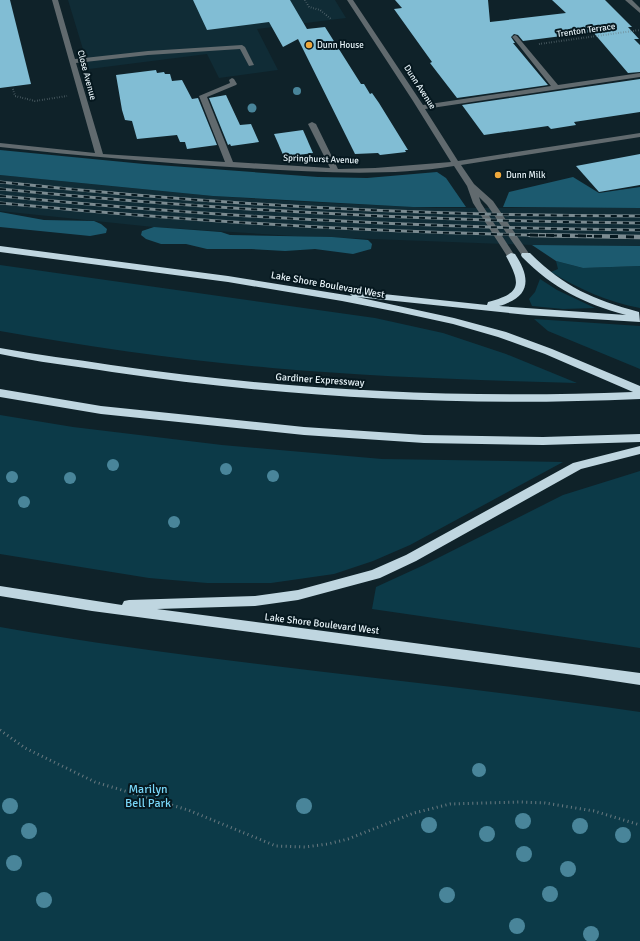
<svg xmlns="http://www.w3.org/2000/svg" width="640" height="941" font-family="Signika,sans-serif">
<style>
.built{fill:#102c36}
.green{fill:#0c3a48}
.forest{fill:#1c5a6f}
.building{fill:#81bdd4}
.lines{fill:none;stroke-linecap:round;stroke-linejoin:round}
.path-far1{stroke:#6a7a80;stroke-width:2;stroke-dasharray:0.5 2;stroke-linecap:butt}
.path{stroke:#6a7a80;stroke-width:3;stroke-dasharray:1 3.5;stroke-linecap:butt}
.minor{fill:#616a6e;fill-rule:evenodd}
.highway{fill:#bfd6e0;fill-rule:evenodd}
.rail-far1-casing{stroke:#7b8b91;stroke-width:3}
.rail-casing{stroke:#7b8b91;stroke-width:4.5}
.rail-far1{stroke:#06181f;stroke-width:2;stroke-dasharray:6;stroke-linecap:butt}
.rail{stroke:#06181f;stroke-width:3;stroke-dasharray:8;stroke-linecap:butt}
.tree{fill:#49859a}
.poi-dot{fill:#eea83c;stroke:#06181f;stroke-width:1.5}
.labels{text-anchor:middle;stroke-width:4;stroke-linejoin:round;paint-order:stroke}
.far-street-label{font-size:9px;fill:#e7f3f8;stroke:#06181f}
.far-poi-label{font-size:9px;fill:#e7f3f8;stroke:#06181f;text-anchor:start}
.street-label{font-size:10px;fill:#e7f3f8;stroke:#06181f}
.near-park-label{font-size:12px;fill:#79d6f7;stroke:#06181f}
</style>
<rect width="100%" height="100%" fill="#0f2229"/>
<g class="built">
<polygon points="68,0 335,0 346,18 257,29 278,70 219,78 207,54 89,69"/>
<polygon points="0,175 213,196 309,202 437,208 640,208 640,246 532,245 293,236 153,227 0,211"/>
</g>
<g class="green">
<path d="M556,261l27,7 57,-2v42c-32,-6 -61,-19 -89,-36l7,-3z"/>
<path d="M0,265l375,53 68,15 63,21 71,29c-101,-3 -203,-6 -305,-15 -91,-8 -182,-21 -272,-37z"/>
<polygon points="540,279 557,290 595,308 563,309 532,306 529,299 535,292"/>
<polygon points="534,319 640,326 640,369 548,331"/>
<polygon points="0,415 73,427 222,445 382,459 563,462 410,545 373,561 334,574 271,583 207,583 149,578 0,554"/>
<polygon points="640,471 640,648 372,609 376,587 424,565 563,495"/>
<path d="M0,627c212,37 427,53 640,85v229h-640z"/>
</g>
<g class="forest">
<polygon points="0,150 144,164 318,177 367,178 437,172 446,178 466,207 413,207 213,196 0,175"/>
<polygon points="573,177 599,193 640,187 640,208 503,207 509,192"/>
<polygon points="0,212 44,220 94,221 101,224 107,229 106,233 90,236 0,227"/>
<polygon points="154,227 221,232 230,235 332,237 368,240 372,244 371,249 353,254 315,249 285,251 251,249 207,249 186,244 161,244 146,239 141,235 142,231"/>
<polygon points="532,245 640,246 640,266 583,268 556,261"/>
</g>
<g class="building">
<polygon points="0,0 10,0 31,84 0,88"/>
<polygon points="193,0 290,0 307,29 325,27 361,84 364,84 370,94 372,93 379,103 408,150 405,150 406,152 380,155 378,153 355,154 298,39 283,47 269,22 207,30"/>
<polygon points="395,0 488,0 490,22 566,13 552,0 605,0 632,27 628,27 639,39 634,39 640,45 640,72 628,73 593,32 523,41 518,35 514,34 511,37 515,43 513,43 548,85 457,98 430,63 432,62 394,9 402,8"/>
<polygon points="156,70 157,73 164,72 165,74 170,74 172,81 182,80 192,99 198,98 217,145 187,149 185,142 180,142 177,135 137,139 132,121 125,120 122,110 116,75"/>
<polygon points="640,79 640,112 574,122 576,125 551,129 548,126 484,135 462,105"/>
<polygon points="226,95 240,125 251,124 259,142 231,146 230,144 228,145 209,98"/>
<polygon points="303,130 313,153 284,157 274,134"/>
<polygon points="640,154 640,185 599,192 576,166"/>
</g>
<g class="lines">
<g class="path-far1">
<polyline points="305,0 309,7 320,10 331,19"/>
<polyline points="539,44 640,30"/>
<polyline points="13,89 15,96 35,101 67,96"/>
</g>
<polyline class="path" points="0,730 25,748 95,782 188,810 276,846 305,847 328,844 348,839 414,813 450,804 520,802 545,803 594,811 640,825"/>
<g class="minor">
<path d="M52,0h6l17,59 73,-8 94,-6 3,2 9,18 -5,1 -9,-17 -92,6 -72,8 27,91 122,8 -26,-66 31,-13 -1,-3 3,-2 2,1 3,5 -1,1 -29,12 26,65 97,6 -22,-44 4,-2 4,2 22,45 37,-1 76,-6 -38,-61 -66,-101h6l70,105 128,-19 -38,-48 -1,-1 3,-2 2,1 41,49 82,-12v4l-215,32 33,52 182,-28v4l-179,28 13,19 19,17 37,54 -1,2h-6l-36,-52 -8,-8 2,6 34,53 -4,2 -4,-2 -34,-53 -6,-17 -13,-20c-69,11 -140,6 -209,2 -82,-5 -163,-12 -245,-21v-4l95,10z"/>
<polygon points="625,0 632,0 640,8 640,13"/>
</g>
<g class="highway">
<path d="M0,246l228,30 124,20 -2,-2 5,-3 132,14 1,-3c34,-9 33,-18 18,-46l5,-3 4,1c16,24 16,43 -16,52l127,9c-43,-12 -72,-26 -104,-58l-1,-2 1,-2h8c34,34 62,46 109,59l1,10 -112,-7 -171,-18 97,21 52,14 46,17 88,37v13c-177,8 -353,-1 -528,-27 -38,-6 -75,-10 -112,-18v-6c37,7 74,11 111,17 173,25 347,34 522,27l-88,-38 -47,-17 -45,-13 -55,-12 -56,-11 -114,-19 -228,-30z"/>
<polygon points="0,389 101,406 304,427 424,435 543,437 640,434 640,442 543,445 424,443 304,435 101,414 0,397"/>
<polygon points="640,446 640,454 581,469 416,561 380,578 298,600 255,606 157,609 640,673 640,685 574,675 92,611 0,596 0,586 122,605 124,601 129,600 255,596 298,590 372,570 406,555 573,463"/>
</g>
<defs>
<g id="rail-far1">
<path d="M0,182c213,23 426,34 640,34"/>
<path d="M0,189c213,21 426,32 640,34"/>
<path d="M0,196c213,21 426,32 640,34"/>
<path d="M0,203c197,19 394,31 592,33"/>
</g>
<polyline id="rail" points="530,235 640,237"/>
</defs>
<use href="#rail-far1" class="rail-far1-casing"/>
<use href="#rail" class="rail-casing"/>
<use href="#rail-far1" class="rail-far1"/>
<use href="#rail" class="rail"/>
</g>
<g class="tree">
<circle cx="297" cy="91" r="4"/>
<circle cx="252" cy="108" r="4.5"/>
<circle cx="113" cy="465" r="6"/>
<circle cx="226" cy="469" r="6"/>
<circle cx="273" cy="476" r="6"/>
<circle cx="12" cy="477" r="6"/>
<circle cx="70" cy="478" r="6"/>
<circle cx="24" cy="502" r="6"/>
<circle cx="174" cy="522" r="6"/>
<circle cx="479" cy="770" r="7"/>
<circle cx="10" cy="806" r="8"/>
<circle cx="304" cy="806" r="8"/>
<circle cx="523" cy="821" r="8"/>
<circle cx="429" cy="825" r="8"/>
<circle cx="580" cy="826" r="8"/>
<circle cx="29" cy="831" r="8"/>
<circle cx="487" cy="834" r="8"/>
<circle cx="623" cy="835" r="8"/>
<circle cx="524" cy="854" r="8"/>
<circle cx="14" cy="863" r="8"/>
<circle cx="568" cy="869" r="8"/>
<circle cx="550" cy="894" r="8"/>
<circle cx="447" cy="895" r="8"/>
<circle cx="44" cy="900" r="8"/>
<circle cx="517" cy="926" r="8"/>
<circle cx="591" cy="934" r="8"/>
</g>
<g class="poi-dot">
<circle cx="309" cy="45" r="4"/>
<circle cx="498" cy="175" r="4"/>
</g>
<g class="labels">
<g class="far-street-label">
<text transform="translate(586 30) rotate(-8)" y="3">Trenton Terrace</text>
<text transform="translate(87 75) rotate(75)" y="3">Close Avenue</text>
<text transform="translate(420 87) rotate(57)" y="3">Dunn Avenue</text>
<text transform="translate(321 159) rotate(2)" y="3">Springhurst Avenue</text>
</g>
<g class="far-poi-label">
<text x="317" y="48">Dunn House</text>
<text x="506" y="178">Dunn Milk</text>
</g>
<g class="street-label">
<text transform="translate(328 284) rotate(10)" y="4">Lake Shore Boulevard West</text>
<text transform="translate(320 379) rotate(4)" y="4">Gardiner Expressway</text>
<text transform="translate(322 623) rotate(7)" y="4">Lake Shore Boulevard West</text>
</g>
<g class="near-park-label">
<text x="148" y="793">Marilyn<tspan x="148" dy="14">Bell Park</tspan></text>
</g>
</g>
</svg>
